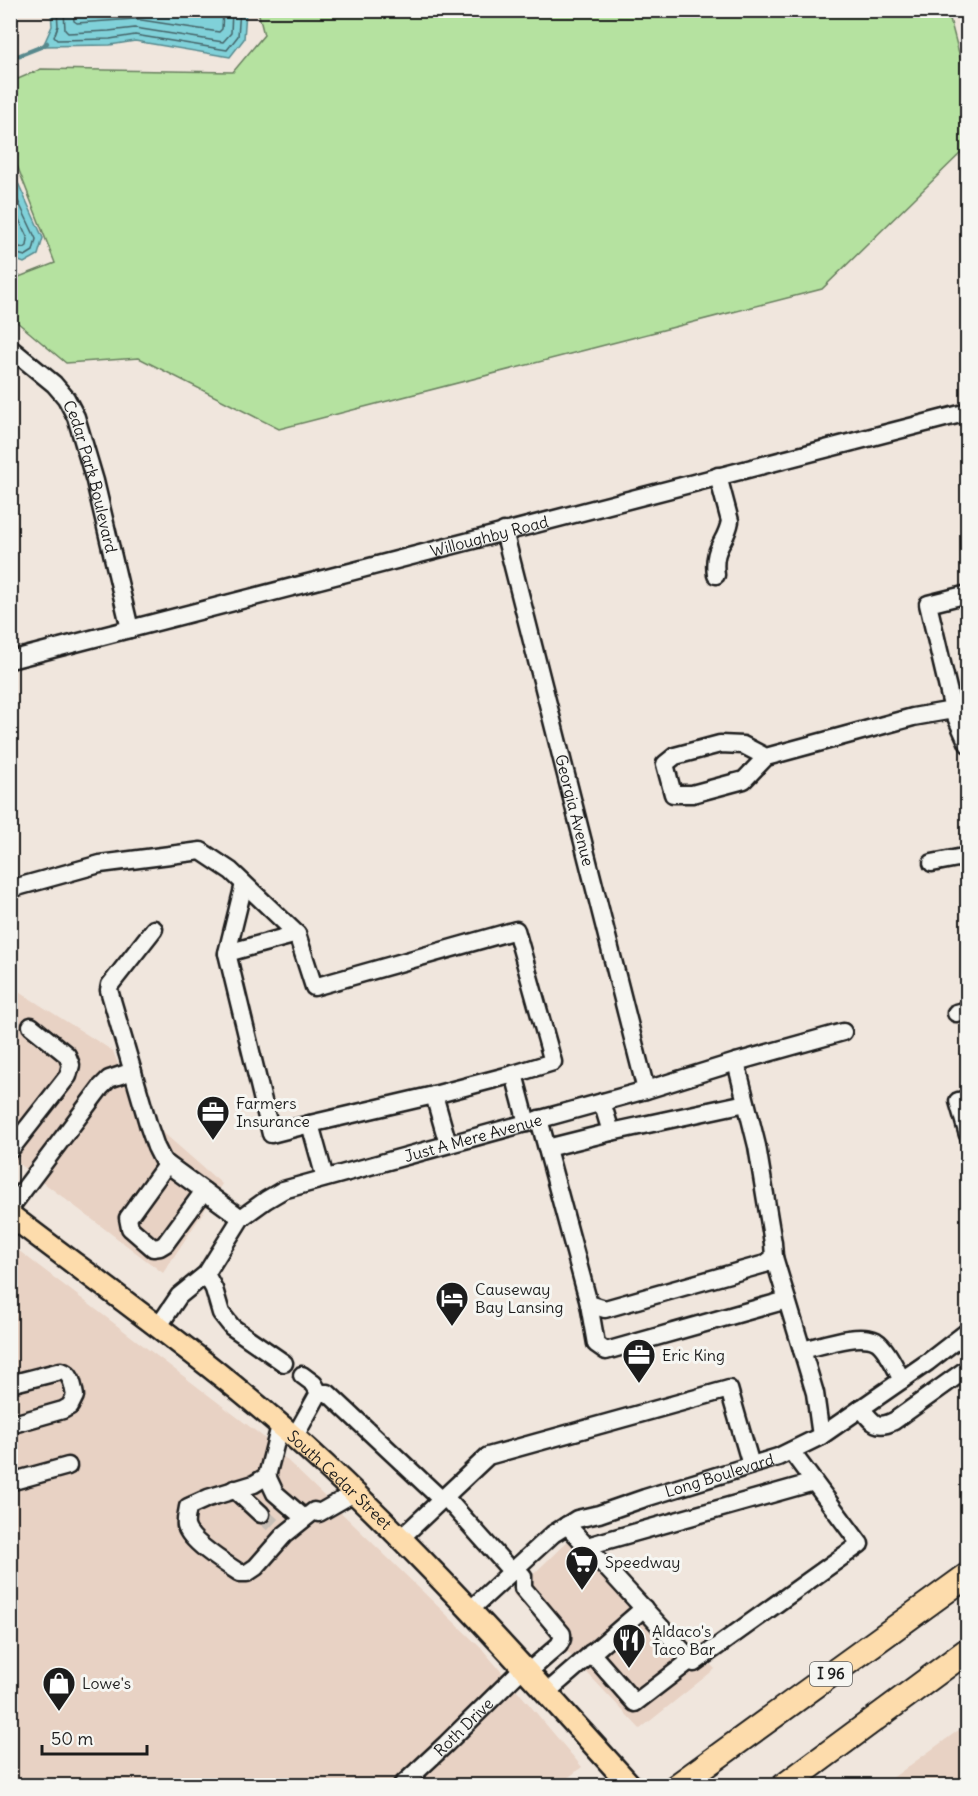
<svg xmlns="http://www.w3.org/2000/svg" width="978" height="1796" font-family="Delius,sans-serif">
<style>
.built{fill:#e8d2c4}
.green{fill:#b5e2a0;stroke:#687f5e;stroke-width:1.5}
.water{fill:#80d1d9;stroke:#58898d;stroke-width:1.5}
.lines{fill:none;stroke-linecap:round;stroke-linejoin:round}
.shore{stroke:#446468;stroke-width:1.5}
.stream{stroke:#58898d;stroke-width:4.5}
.minor-tunnel{stroke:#c6beb6;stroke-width:16;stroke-dasharray:16 8;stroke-linecap:butt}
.minor-casing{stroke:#1c1c1c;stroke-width:21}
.major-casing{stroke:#1c1c1c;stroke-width:26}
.highway-casing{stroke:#1c1c1c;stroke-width:28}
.minor{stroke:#f6f6f2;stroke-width:16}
.major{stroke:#fddcac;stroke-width:21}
.highway{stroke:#fddcac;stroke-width:24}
.labels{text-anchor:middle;stroke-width:6;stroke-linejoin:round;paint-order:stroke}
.shield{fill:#f6f6f2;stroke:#5d5d5c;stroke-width:1.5}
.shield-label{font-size:15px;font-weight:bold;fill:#1c1c1c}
.street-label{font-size:16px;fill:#1c1c1c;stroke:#f6f6f2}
.poi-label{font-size:16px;fill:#1c1c1c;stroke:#f6f6f2;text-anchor:start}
</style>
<rect width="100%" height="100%" fill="#f0e6dd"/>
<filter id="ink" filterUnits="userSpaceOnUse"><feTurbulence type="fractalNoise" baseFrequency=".0167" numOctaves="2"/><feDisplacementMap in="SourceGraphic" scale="12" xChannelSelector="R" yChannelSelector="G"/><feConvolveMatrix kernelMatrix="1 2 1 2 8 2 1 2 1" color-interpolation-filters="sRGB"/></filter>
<g filter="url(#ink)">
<g class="built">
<polygon points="10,986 113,1051 135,1108 222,1184 163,1273 11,1158"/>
<polygon points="10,1244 262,1436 483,1650 582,1767 557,1786 11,1785"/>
<polygon points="580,1529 715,1669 640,1729 513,1594"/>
<polygon points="967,1724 967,1785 883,1785 898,1774"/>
</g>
<polygon class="green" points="258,11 948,11 967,84 967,147 822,289 279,429 139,358 66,363 11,317 11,280 55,263 11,150 11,82 41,69 233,72 264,35"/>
<g class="water">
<polygon points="51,11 246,11 244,39 230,57 135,41 110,45 43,46 52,26"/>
<polygon points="11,173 19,185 43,238 38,255 24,263 11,258"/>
</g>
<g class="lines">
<g class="shore">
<polyline points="57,10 58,26 54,37 57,40 110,39 135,35 227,50 238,36 240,10"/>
<polyline points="64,10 65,30 68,33 109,31 135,28 223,42 231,33 232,10"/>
<polyline points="73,10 74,21 77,23 135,19 219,32 222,29 223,10"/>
<polyline points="10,184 36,239 33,251 25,256 10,252"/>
<polyline points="10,200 28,239 27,246 24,248 10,245"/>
</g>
<polyline class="stream" points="10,59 43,46 47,43"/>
<polyline class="minor-tunnel" points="261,1514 275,1527"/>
<defs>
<g id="minor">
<path id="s1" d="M10,348l44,36 12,14 10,19 19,64 35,148"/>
<path id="s2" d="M504,531l142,559"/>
<path d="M716,575c-4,-29 10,-31 14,-54l-12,-45"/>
<polyline points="968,594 928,604 953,710 968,744"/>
<path id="s3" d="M10,660l958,-248"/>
<polyline points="766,757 744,780 692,794 673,794 665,764 675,756 720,744 743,745 766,757 913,717 953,710"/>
<polyline points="932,863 968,856"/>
<polyline points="10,889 100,864 201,851 231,871 297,934"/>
<polyline points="154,929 110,985 109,990 149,1127 156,1147 163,1161 241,1218"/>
<polyline points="227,953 244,884"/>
<polyline points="956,1013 968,1010"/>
<polyline points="968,1099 958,1101 968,1135"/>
<polyline points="539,1119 589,1304 605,1309 765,1264 774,1257 773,1243 757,1146 736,1062"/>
<polyline points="310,1124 434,1095"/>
<polyline points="611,1132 746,1103"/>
<polyline points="448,1144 434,1095 514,1074"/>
<polyline points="547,1148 611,1132 602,1102"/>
<polyline points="10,1150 68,1076 71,1065 67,1055 31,1026"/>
<polyline points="167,1164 128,1218 130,1228 153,1248 160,1247 165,1244 204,1191"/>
<polyline points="325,1178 310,1124 271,1134 227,953 297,934 314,987 516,930 553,1062 514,1074 527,1123"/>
<polyline points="10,1208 101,1087 109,1079 133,1071"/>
<polyline points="774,1257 815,1393 821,1436"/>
<polyline points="206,1274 214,1289 221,1313 232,1327 284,1363"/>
<polyline points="589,1304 596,1344 606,1351 787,1300"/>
<path id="s4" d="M158,1327l21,-31 27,-22 35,-56 25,-18 17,-10 363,-100 90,-28 107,-30"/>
<path d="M802,1350c19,-4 56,-18 74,-9 10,6 20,28 26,39"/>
<path d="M10,1384l51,-13c11,2 12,15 14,25l-5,10 -7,4 -53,15"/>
<polyline points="319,1393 328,1393 442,1500"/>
<path d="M861,1408c11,14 15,22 33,13l74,-53"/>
<path d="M280,1426l-13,50 -13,8 -46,14 -20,9c-1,7 -3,13 -2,19 4,16 40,38 54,47h7l9,-6 28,-32 30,-24 5,2 35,-20"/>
<polyline points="294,1438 319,1393 314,1384 302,1375"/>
<polyline points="267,1476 275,1493 304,1518"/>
<polyline points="10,1482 68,1466"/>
<polyline points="234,1489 261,1514"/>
<polyline points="445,1497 512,1572"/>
<polyline points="567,1525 694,1663 860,1544 791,1451"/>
<polyline points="401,1538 488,1456 729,1389 751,1465"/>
<polyline points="587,1546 814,1482"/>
<polyline points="515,1569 523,1576 523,1588 562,1634 562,1639 559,1645 527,1673"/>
<path id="s5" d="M470,1610l83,-76 24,-15 22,-5 46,-16 133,-41 43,-21 107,-74 40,-31"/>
<polyline points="591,1653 635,1703 691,1660"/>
<polyline points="546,1693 644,1608"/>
<path id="s6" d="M401,1786l45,-42 77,-76"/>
</g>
<g id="major">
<path id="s7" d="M10,1215c106,81 216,158 314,249 108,100 207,212 307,322"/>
</g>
<g id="highway">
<polyline points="677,1786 968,1575"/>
<polyline points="784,1786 968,1650"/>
</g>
</defs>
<use href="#minor" class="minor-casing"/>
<use href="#major" class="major-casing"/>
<use href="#highway" class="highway-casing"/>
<use href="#minor" class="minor"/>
<use href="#major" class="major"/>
<use href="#highway" class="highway"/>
</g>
</g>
<defs>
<symbol id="office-pin" viewBox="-11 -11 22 30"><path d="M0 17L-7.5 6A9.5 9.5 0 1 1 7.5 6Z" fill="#1c1c1c" stroke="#f6f6f2"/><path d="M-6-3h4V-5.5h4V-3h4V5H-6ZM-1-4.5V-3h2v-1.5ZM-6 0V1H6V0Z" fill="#fff"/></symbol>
<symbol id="hotel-pin" viewBox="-11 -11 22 30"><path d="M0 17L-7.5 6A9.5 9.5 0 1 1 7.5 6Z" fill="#1c1c1c" stroke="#f6f6f2"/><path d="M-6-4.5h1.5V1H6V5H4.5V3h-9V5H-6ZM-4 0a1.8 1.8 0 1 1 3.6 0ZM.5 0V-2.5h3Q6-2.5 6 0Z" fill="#fff"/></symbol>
<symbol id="supermarket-pin" viewBox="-11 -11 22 30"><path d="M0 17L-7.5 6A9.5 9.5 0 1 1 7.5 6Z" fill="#1c1c1c" stroke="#f6f6f2"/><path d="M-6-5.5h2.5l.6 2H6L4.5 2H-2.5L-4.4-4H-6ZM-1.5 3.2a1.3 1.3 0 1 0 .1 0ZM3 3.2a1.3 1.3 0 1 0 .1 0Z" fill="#fff"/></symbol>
<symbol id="restaurant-pin" viewBox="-11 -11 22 30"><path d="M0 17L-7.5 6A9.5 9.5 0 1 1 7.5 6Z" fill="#1c1c1c" stroke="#f6f6f2"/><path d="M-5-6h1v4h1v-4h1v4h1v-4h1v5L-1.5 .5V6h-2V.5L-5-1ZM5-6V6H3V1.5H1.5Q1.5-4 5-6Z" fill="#fff"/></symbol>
<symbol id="shop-pin" viewBox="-11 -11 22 30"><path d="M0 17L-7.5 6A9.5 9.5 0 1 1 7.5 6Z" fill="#1c1c1c" stroke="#f6f6f2"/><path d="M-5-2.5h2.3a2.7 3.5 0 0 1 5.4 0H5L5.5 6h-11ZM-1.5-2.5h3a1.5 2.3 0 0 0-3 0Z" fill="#fff"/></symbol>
</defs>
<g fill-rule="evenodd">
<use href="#office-pin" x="194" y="1093" width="38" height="52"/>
<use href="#hotel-pin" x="433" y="1279" width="38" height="52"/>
<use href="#office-pin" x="620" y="1336" width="38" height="52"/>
<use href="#supermarket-pin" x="563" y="1543" width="38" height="52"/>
<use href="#restaurant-pin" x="610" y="1621" width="38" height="52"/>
<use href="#shop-pin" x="40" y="1664" width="38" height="52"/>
</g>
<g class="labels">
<rect class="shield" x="810" y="1662" width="42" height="24" rx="4.5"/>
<g class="shield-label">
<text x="831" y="1679">I 96</text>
</g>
<g class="street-label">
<text dy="6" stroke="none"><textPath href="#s1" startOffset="158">Cedar Park Boulevard</textPath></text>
<text dy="6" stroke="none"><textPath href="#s3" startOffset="495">Willoughby Road</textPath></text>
<text dy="6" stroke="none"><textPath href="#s2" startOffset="288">Georgia Avenue</textPath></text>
<text dy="6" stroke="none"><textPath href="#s4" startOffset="386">Just A Mere Avenue</textPath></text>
<text dy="6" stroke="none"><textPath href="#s5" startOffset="290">Long Boulevard</textPath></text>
<text dy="6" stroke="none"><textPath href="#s7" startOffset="423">South Cedar Street</textPath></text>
<text dy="6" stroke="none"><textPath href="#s6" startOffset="86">Roth Drive</textPath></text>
</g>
<g class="poi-label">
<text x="236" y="1109">Farmers<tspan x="236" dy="18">Insurance</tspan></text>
<text x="475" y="1295">Causeway<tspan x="475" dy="18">Bay Lansing</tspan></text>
<text x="662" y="1361">Eric King</text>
<text x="605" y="1568">Speedway</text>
<text x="652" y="1637">Aldaco's<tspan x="652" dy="18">Taco Bar</tspan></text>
<text x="82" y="1689">Lowe's</text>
</g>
</g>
<rect width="978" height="1796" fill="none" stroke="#f6f6f2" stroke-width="36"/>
<rect x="18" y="18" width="942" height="1760" fill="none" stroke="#1c1c1c" stroke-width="2" filter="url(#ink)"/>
<path d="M42 1745v9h105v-9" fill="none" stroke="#1c1c1c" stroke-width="3"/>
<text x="51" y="1745" font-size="18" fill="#1c1c1c" stroke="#f6f6f2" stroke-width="4.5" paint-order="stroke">50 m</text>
</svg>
